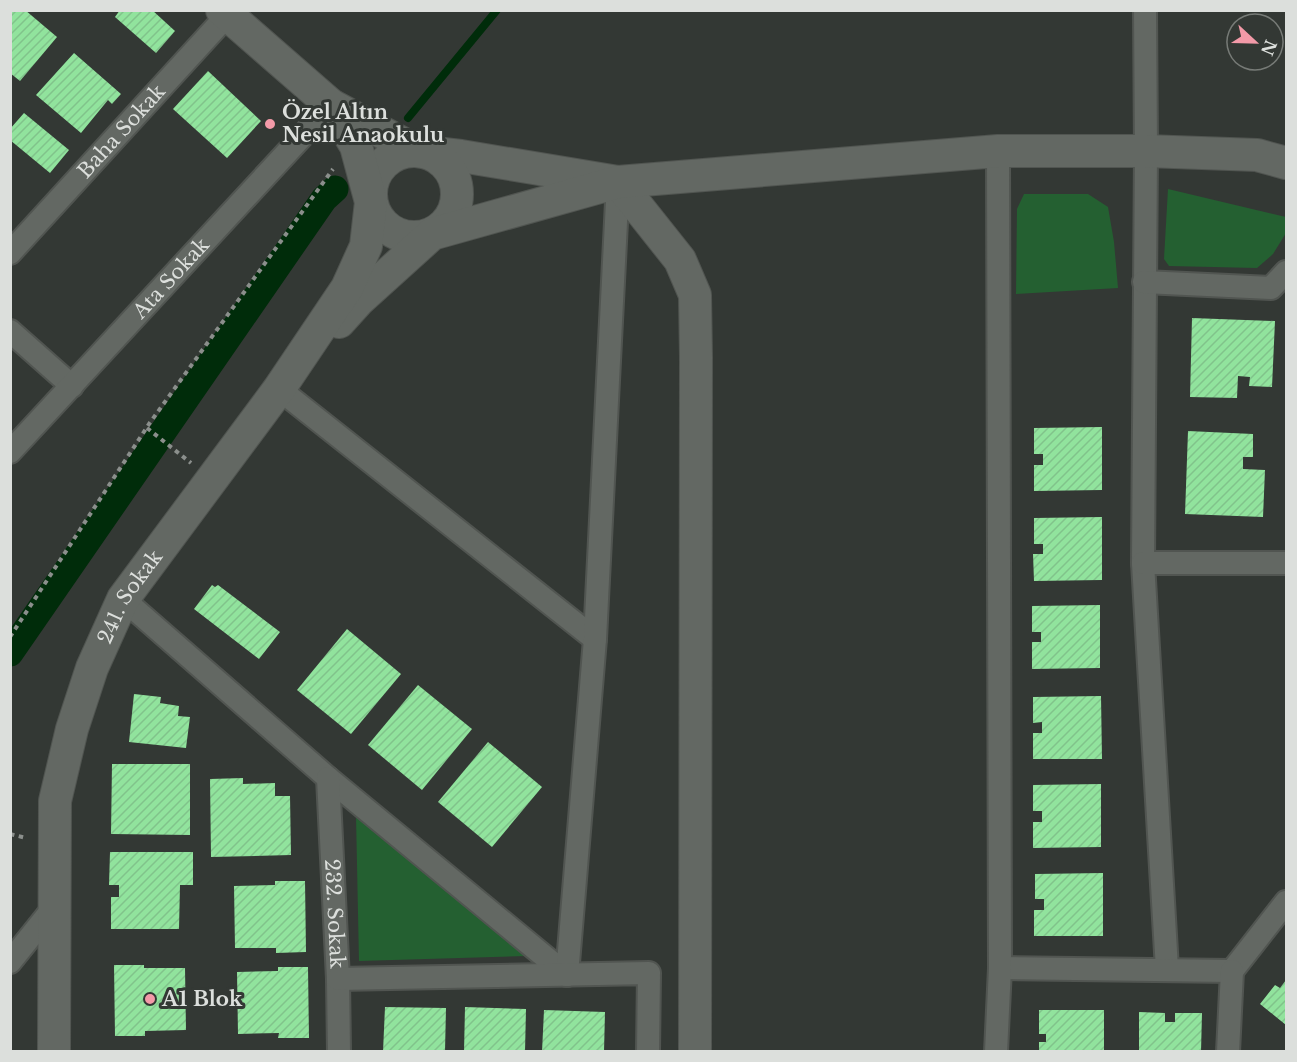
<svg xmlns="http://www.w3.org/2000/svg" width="1297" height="1062" font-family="'Libre Baskerville',serif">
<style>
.park{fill:#246031}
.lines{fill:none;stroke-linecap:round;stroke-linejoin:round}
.stream{stroke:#002c0a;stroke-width:8}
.canal{stroke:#002c0a;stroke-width:27}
.building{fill:url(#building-hatch)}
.street-casing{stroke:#515551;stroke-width:26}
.secondary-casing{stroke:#515551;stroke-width:34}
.path{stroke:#8b8f8c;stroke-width:4;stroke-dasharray:4.5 4.5;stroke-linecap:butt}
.street{stroke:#636863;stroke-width:22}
.secondary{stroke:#636863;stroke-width:32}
.poi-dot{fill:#f39aa8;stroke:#333834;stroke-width:2}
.labels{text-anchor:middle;stroke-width:6;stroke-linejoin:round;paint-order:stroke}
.poi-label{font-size:20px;font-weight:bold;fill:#dcdfdc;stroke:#333834;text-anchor:start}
.street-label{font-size:20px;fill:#dcdfdc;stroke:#333834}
</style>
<defs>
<pattern id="building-hatch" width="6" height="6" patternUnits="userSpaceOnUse" patternTransform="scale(1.5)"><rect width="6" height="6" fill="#91e39d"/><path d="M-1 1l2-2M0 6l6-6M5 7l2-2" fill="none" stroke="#81c38b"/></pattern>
</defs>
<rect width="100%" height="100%" fill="#333834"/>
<g class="park">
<polygon points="1168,189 1286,217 1286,233 1273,254 1257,268 1169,266 1164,259"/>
<polygon points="1024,194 1088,194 1108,207 1114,242 1118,288 1016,294 1017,209"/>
<polygon points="356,816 526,956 359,961"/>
</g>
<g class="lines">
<polyline class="stream" points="408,118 497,10"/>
<polyline class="canal" points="10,653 324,199 335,189"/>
</g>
<g class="building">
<polygon points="10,10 25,10 57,37 20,81 10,73"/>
<polygon points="120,10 152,10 175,31 156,53 115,17"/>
<polygon points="74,53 121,94 112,104 108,100 81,133 36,95"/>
<polygon points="208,71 261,121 227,158 173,109"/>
<polygon points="24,113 69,150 50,173 10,140 10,129"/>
<polygon points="1192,318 1275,321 1272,387 1249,386 1250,377 1238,376 1237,398 1190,397"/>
<polygon points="1102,427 1102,490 1034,491 1034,465 1043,465 1043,454 1034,454 1034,428"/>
<polygon points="1188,431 1253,434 1253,457 1243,457 1243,469 1265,470 1263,517 1185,514"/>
<polygon points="1102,517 1102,580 1034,581 1033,554 1043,554 1043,544 1034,544 1034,518"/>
<polygon points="212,585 215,587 218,585 280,632 259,659 194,609"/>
<polygon points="1100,605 1100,668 1032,669 1032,642 1041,642 1041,632 1032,632 1032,606"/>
<polygon points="347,629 401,674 351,734 297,690"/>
<polygon points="418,685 472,729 422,790 368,745"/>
<polygon points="134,694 161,697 160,703 179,706 178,716 190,717 186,748 129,742"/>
<polygon points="1101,696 1102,759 1033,759 1033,733 1042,733 1042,722 1033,723 1033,697"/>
<polygon points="488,742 542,787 492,847 438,802"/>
<polygon points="112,764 190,764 190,835 111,834"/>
<polygon points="243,778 243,784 275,783 275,796 290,796 291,855 211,857 210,779"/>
<polygon points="1101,784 1101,847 1033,848 1033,822 1042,822 1042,811 1033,811 1033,785"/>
<polygon points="110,852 193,852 193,885 180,885 179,929 111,929 111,897 119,897 119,885 109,885"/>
<polygon points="1103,873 1103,936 1034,936 1034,910 1044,910 1044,899 1035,899 1035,874"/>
<polygon points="275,881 305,881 306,952 276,953 276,948 235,948 234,886 275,885"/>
<polygon points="114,965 144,965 144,968 185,968 186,1030 145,1031 145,1036 115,1036"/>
<polygon points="278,967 308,967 309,1038 278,1038 279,1033 238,1034 237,972 278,971"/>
<polygon points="1286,980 1286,1025 1260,1004 1275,985 1280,988"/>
<polygon points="385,1007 446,1008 445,1052 383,1052"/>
<polygon points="465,1007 526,1009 525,1052 464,1052"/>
<polygon points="544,1010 605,1012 604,1052 542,1052"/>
<polygon points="1039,1010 1104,1010 1104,1052 1039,1052 1039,1042 1046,1042 1046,1034 1039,1034"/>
<polygon points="1139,1012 1165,1013 1165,1022 1175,1022 1175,1013 1202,1013 1201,1052 1139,1052"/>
</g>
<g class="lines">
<defs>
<g id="street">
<polyline points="1145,10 1146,151 1143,563 1167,969"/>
<path id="s1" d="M10,253l222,-243"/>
<polyline points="1144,282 1271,288 1286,272"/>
<polyline points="10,331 72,386"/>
<polyline points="279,389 595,639"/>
<path id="s2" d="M10,452l321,-347"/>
<polyline points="1143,563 1286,563"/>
<polyline points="123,599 328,778 567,975"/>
<path id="s3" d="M328,778l10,201 1,73"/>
<polyline points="10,962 55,906"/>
<polyline points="1000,968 1232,971 1286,902"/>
<polyline points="567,975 595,639 618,182"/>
<polyline points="338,979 649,973 648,1052"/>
<polyline points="996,1052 1000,968 998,151"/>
<polyline points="1228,1052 1232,971"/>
</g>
<g id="secondary">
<polyline points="331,105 417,151 461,156 618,182 680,260 695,295 696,358 695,1052"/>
<circle cx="414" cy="194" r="43"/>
<polyline points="339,322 358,301 432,234 618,182 998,151 1146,151 1257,155 1286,163"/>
<path id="s4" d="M54,1052l1,-251 17,-72 20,-61 31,-69 156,-210 68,-101 19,-42 5,-44 -15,-56 -25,-41 -109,-95"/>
</g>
</defs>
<use href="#street" class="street-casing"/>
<use href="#secondary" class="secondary-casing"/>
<g class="path">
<polyline points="147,428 191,463"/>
<polyline points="10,637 149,424 333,169"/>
<polyline points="10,834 26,838"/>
</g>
<use href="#street" class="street"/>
<use href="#secondary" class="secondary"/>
</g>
<g class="poi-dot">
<circle cx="270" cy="124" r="6"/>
<circle cx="150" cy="999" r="6"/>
</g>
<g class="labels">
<g class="poi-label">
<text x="282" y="119">Özel Altın<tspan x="282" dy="23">Nesil Anaokulu</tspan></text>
<text x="162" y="1006">A1 Blok</text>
</g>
<g class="street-label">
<text dy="7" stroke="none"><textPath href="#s1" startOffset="165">Baha Sokak</textPath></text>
<text dy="7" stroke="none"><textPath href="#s2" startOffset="237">Ata Sokak</textPath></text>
<text dy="7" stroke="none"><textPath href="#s4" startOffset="470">241. Sokak</textPath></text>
<text dy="7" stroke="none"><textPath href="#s3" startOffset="136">232. Sokak</textPath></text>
</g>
</g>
<rect width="1297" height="1062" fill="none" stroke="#dcdfdc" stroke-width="24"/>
<g transform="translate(1255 42) rotate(112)"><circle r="28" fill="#333834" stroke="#777b77" stroke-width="1.5"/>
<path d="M0-4.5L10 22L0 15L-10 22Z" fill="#f39aa8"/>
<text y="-9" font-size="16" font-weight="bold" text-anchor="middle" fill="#dcdfdc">N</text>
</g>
</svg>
